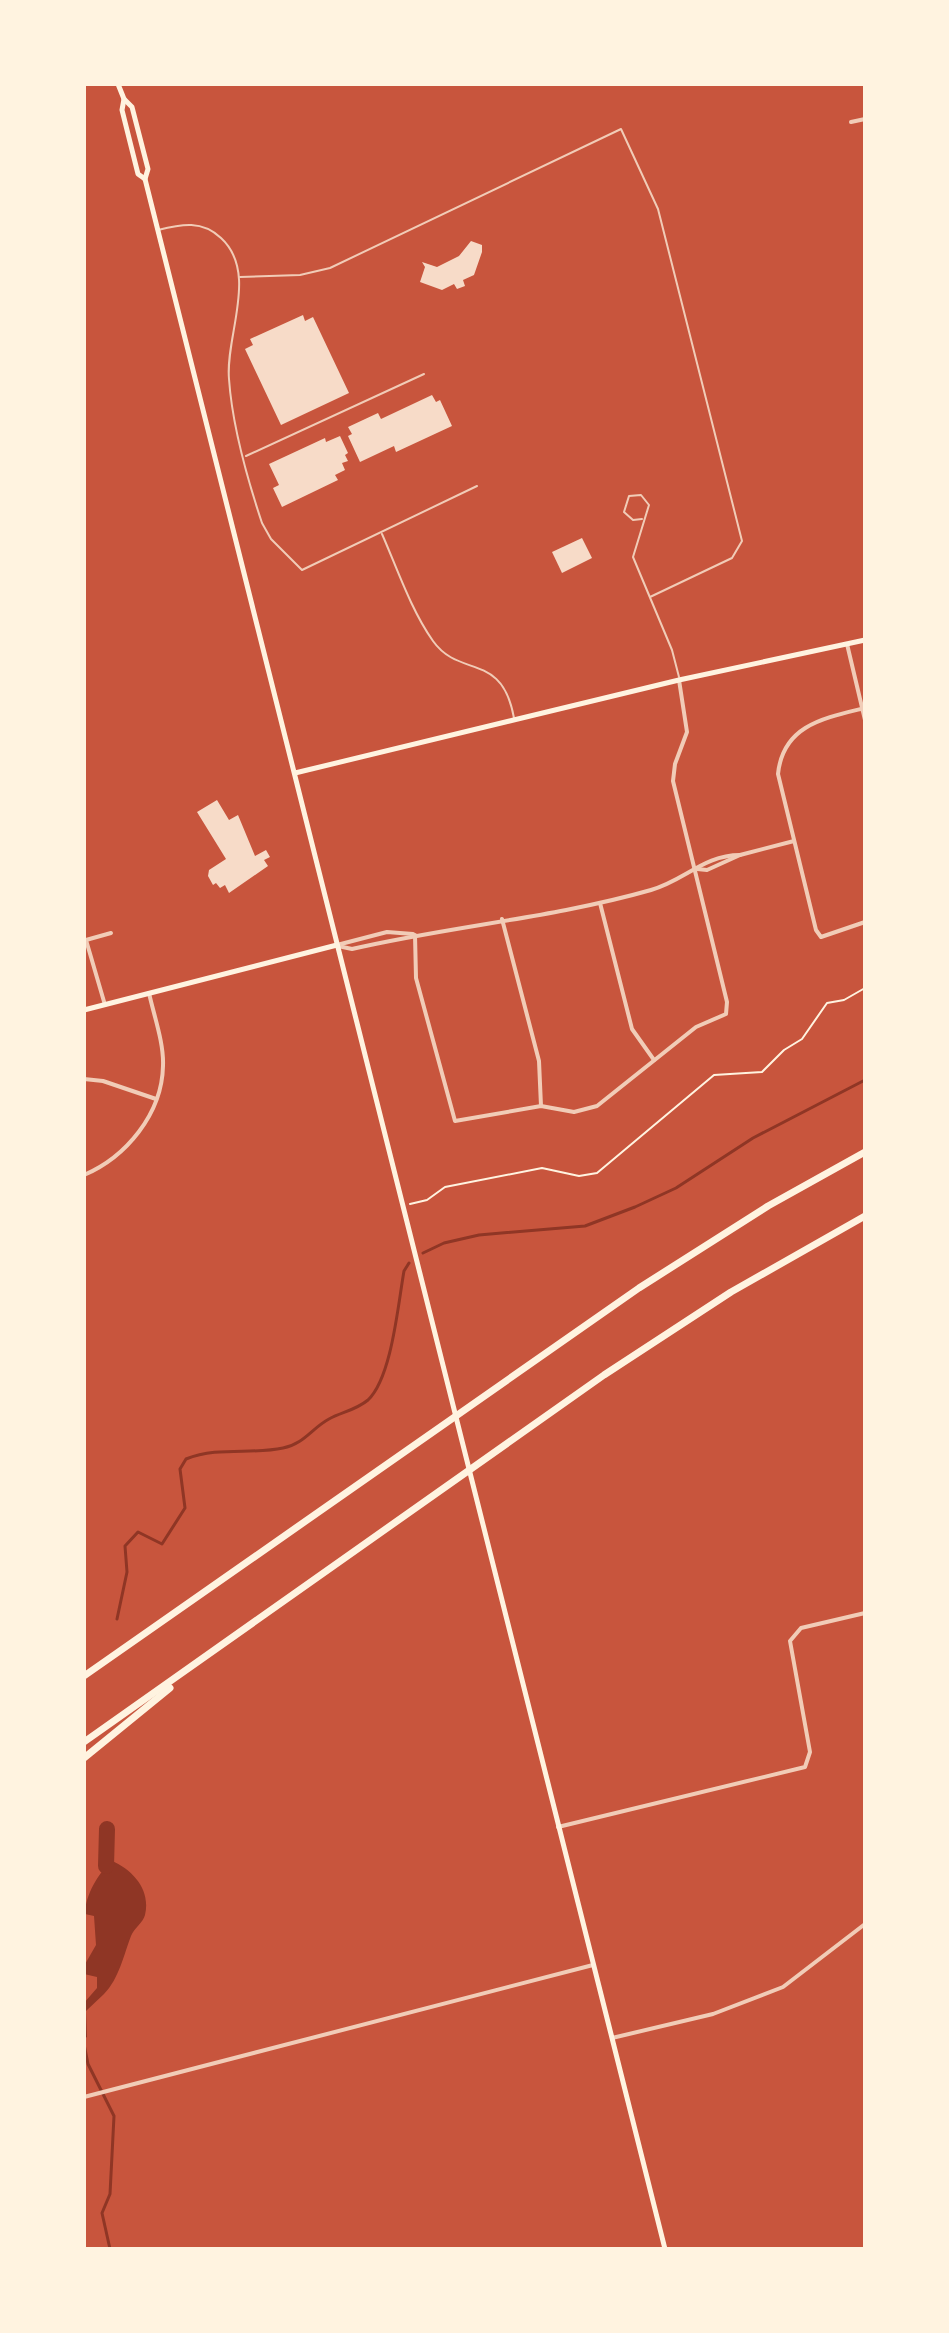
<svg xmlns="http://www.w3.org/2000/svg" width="949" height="2333" font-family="Ubuntu,sans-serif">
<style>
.water{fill:#8f3625}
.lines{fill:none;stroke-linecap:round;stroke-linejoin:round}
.stream{stroke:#8f3625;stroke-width:3}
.river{stroke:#8f3625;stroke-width:16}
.building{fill:#f7dbc8}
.path{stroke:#fff3e0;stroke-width:2}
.service{stroke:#f1ccb7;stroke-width:2}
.minor{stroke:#f1ccb7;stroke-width:4}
.secondary{stroke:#fff3e0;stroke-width:5}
.motorway{stroke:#fff3e0;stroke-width:7}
</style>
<rect width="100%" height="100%" fill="#c8553d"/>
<path class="water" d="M112,1861c21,9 39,29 33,54 -2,8 -11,13 -14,21 -7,18 -12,43 -27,58 -6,6 -12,11 -18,17l1,26 -3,2v-36l13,-15v-11l-13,-3v-8l12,-21 -2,-29 -9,-2c0,-18 13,-41 27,-53z"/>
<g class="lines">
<g class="stream">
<polyline points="423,1253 444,1243 479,1235 585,1226 635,1207 676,1188 753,1138 865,1080"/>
<path d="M117,1619l10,-47 -2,-26 13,-14 24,12 23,-36 -5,-39 6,-10c33,-13 65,-4 97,-11 21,-4 29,-20 46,-29 13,-7 27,-9 39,-19 24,-23 30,-96 36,-129l5,-8"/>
<polyline points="84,2044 88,2064 114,2116 110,2194 102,2213 110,2249"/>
</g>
<polyline class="river" points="106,1866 107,1829"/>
</g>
<g class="building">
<polygon points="471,241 482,245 482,252 474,275 463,280 465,286 457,289 454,284 442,290 420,282 425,267 422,262 437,267 459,256"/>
<polygon points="303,315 305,321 313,317 349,393 281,425 245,349 253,345 250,339"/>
<polygon points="432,395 436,402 440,400 452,426 396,452 394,446 360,462 348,436 352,434 348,427 378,413 381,419"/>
<polygon points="340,436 348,453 345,455 348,461 342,463 345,470 335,475 338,480 282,507 273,488 279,485 269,464 325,438 326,442"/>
<polygon points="582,538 592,558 562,573 552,552"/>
<polygon points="217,800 229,820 238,815 255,856 266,850 270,857 264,860 268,866 229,893 225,885 220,888 216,883 213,885 208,876 209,870 226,859 197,812"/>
</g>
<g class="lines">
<polyline class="path" points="410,1204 427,1200 445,1187 542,1168 579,1176 597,1173 714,1075 762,1072 784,1050 802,1039 827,1003 844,1000 865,988"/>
<g class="service">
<path d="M158,230c24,-6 44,-10 63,8 38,35 4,98 8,141 3,44 19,102 33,144l9,16 31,31 175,-84"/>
<polyline points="240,277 300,275 330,268 621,129 658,209 742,541 732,558 650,597"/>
<polyline points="246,456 424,374"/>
<polyline points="642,519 633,520 624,512 629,496 641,495 649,505 633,557 672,650 679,677"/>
<path d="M382,534c15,34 29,76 51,107 27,38 69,10 81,77"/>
</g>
<g class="minor">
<polyline points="851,122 865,119"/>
<polyline points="847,644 865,720"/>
<path d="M865,708c-41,10 -82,17 -87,66l38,156 5,7 44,-15"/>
<polyline points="697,869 707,870 740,855 794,841"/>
<polyline points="600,903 632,1029 654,1060"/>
<polyline points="502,919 539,1061 541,1106"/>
<polyline points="415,935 416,978 455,1121 541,1106 574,1112 597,1106 696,1027 726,1014 727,1002 673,781 675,764 687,732 679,680"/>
<polyline points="86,940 105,1005"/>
<polyline points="86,940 111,933"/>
<polyline points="337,945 387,932 413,934"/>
<path d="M338,946l14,3c99,-23 201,-31 299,-59 33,-9 53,-35 89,-35"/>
<polyline points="84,1079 103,1081 156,1099"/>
<path d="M84,1175c42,-18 78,-61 79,-109 1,-23 -9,-50 -14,-73"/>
<polyline points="558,1827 805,1767 810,1752 790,1641 801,1628 865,1613"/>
<polyline points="612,2038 713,2014 783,1987 865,1924"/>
<polyline points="84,2097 593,1965"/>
</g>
<g class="secondary">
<polyline points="118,84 124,99 132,107 148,169 145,179"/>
<polyline points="124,99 122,110 138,174 145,179 665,2249"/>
<polyline points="295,773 679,680 865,640"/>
<polyline points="84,1010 337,945"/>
</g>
<g class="motorway">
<polyline points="84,1676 639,1288 768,1206 865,1152"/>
<polyline points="84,1742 604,1375 731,1292 865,1216"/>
<polyline points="84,1758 170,1688"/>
</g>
</g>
<rect width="949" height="2333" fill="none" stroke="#fff3e0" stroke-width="172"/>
</svg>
